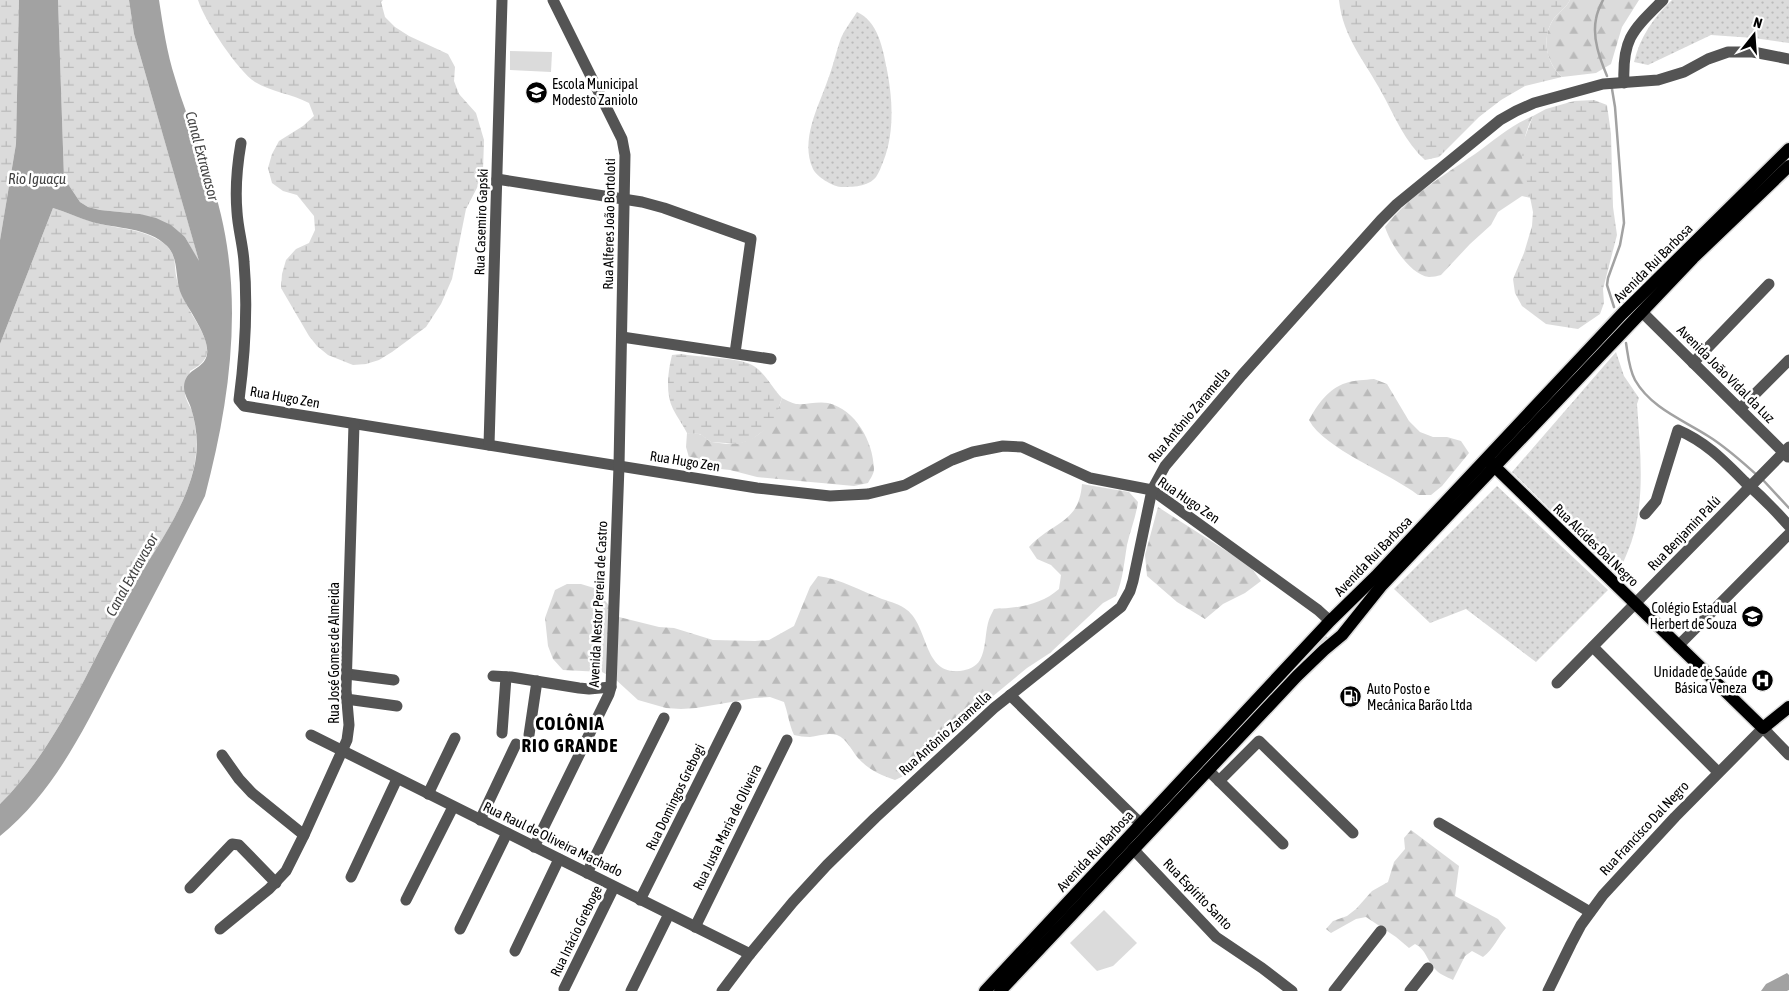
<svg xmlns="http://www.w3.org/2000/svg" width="1789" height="991" font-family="'Asap Condensed',sans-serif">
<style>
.green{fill:url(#green-dots)}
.forest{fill:url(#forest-firs)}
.wetland{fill:url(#wetland-marsh)}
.pitch{fill:#dbdbdb}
.water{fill:#a2a2a2}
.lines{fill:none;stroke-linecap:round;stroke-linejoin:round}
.stream{stroke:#a2a2a2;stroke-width:2.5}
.major-casing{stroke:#dbdbdb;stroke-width:15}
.minor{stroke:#545454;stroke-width:11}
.major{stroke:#000;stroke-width:12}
.labels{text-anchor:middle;stroke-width:5;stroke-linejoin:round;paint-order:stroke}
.poi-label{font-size:14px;fill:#000;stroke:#fff;text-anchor:start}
.street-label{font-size:14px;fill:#000;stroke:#fff}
.water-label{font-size:15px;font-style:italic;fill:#434343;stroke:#fff}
.district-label{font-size:19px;font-weight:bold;letter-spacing:1px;fill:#000;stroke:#fff}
</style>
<defs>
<pattern id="green-dots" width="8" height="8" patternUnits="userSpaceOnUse" patternTransform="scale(1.25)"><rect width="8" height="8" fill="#dbdbdb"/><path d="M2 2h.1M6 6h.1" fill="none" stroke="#bababa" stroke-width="1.8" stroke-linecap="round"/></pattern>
<pattern id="forest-firs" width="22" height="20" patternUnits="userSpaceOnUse" patternTransform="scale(1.25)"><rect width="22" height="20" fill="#dbdbdb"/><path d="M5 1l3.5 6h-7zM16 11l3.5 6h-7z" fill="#bababa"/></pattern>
<pattern id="wetland-marsh" width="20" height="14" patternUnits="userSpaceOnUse" patternTransform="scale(1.25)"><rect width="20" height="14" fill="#dbdbdb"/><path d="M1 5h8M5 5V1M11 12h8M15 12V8" fill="none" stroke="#bababa"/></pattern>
</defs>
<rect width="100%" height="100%" fill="#fff"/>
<g class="green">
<path d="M1672,0h117v43l-35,-5 -43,-3 -63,30 -14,-3c6,-25 19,-44 38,-62z"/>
<path d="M857,12c21,9 26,37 30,58 6,31 8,67 -6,97 -1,3 -3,7 -5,10 -8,10 -24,10 -35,10 -9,-1 -24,-10 -28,-18 -13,-29 5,-61 14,-87 6,-15 9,-30 14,-44 4,-9 11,-18 16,-26z"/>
<path d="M1616,352l8,24 15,22 -2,6c3,45 9,96 -6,139 -4,11 -9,22 -14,32l-105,-103z"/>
<polygon points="1497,486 1608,590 1536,662 1466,609 1430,623 1394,589"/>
<polygon points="1324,634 1328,638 1194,776 1192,775"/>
</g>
<g class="forest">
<path d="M1570,0h69l-17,27 -11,37 -15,9 -34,4c-17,-15 -21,-42 -7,-60 5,-6 11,-9 15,-17z"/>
<path d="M1533,116c-17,35 -8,46 -2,82l-9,-2 -24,16 -7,13 -21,19 -29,31c-4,1 -8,2 -12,2 -19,-2 -39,-34 -44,-50 24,-31 58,-51 90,-73 19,-14 36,-29 58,-38z"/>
<path d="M1374,379l13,5 22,37 11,11 13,5h14l14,4 8,12 -27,33 -11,9h-13c-28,-22 -94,-46 -109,-75 8,-15 20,-32 37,-37 8,-3 19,-3 28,-4z"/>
<path d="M782,398c4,2 10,5 14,6 10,1 21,-3 32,-1 28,7 45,38 46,66 0,5 -4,10 -6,14l-14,3 -97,-9 -27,-7 -28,-3 -12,-6 -4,-14 1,-14c5,1 11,0 15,2 3,2 6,6 10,7 4,1 10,1 15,2 29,1 47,-20 55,-46z"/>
<path d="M1082,484l47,8 9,10c-2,15 -8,29 -11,43 -3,18 -4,34 -11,51l-13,7 -53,50 -23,15 -79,65 -30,29 -8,11 -15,7c-15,-5 -26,-10 -37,-22 -6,-7 -11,-19 -21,-23 -9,-3 -19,1 -27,2 -6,0 -11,-1 -16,-2 -5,-11 -6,-22 -10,-33l-14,-5 -15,1 -59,10 -15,1 -15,-1 -28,-8 -23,-21 -13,-7 -39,-2 -10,-11 -5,-13 -3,-28 10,-28 12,-6h14l13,4 25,29 40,10 15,1 39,12 42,1 14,-1 25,-14 16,-39 8,-11c23,3 43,15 64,23 9,3 18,5 25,11 22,17 16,65 53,61 8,-1 16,-4 20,-11 6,-11 5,-25 8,-37 1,-5 4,-10 6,-14 24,-1 47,-4 65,-20l2,-14 -10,-10 -14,-6 -8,-12c24,-26 50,-23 53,-63z"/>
<polygon points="1158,507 1250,566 1261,581 1245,593 1223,604 1205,619 1177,602 1147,576 1145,555"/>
<path d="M1411,830l48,36 -4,30 43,23 8,9c-8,9 -13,22 -23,29l-11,-6 -7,5 -12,24c-6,-3 -14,-6 -18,-11 -8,-8 -9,-20 -20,-25l-6,4 -13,-11 -30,-20 -10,2 -25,14 -5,-4 7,-8 14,-5 9,-7 16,-18 16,-9 6,-20 11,-13 -1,-11z"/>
</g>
<g class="wetland">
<polygon points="0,0 19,0 16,144 0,240"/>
<polygon points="58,0 129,0 134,34 200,264 185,237 140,214 100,210 88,207 80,202 64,178"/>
<path d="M198,0h185l-2,2 4,15 10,10 14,9 39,18 7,13 -1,14 5,13 17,19 8,27 -1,30 -4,14 -13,25 -14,70 -11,25 -15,23 -34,25 -13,8 -13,4 -13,1 -25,-10 -11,-9 -8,-10 -28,-48 1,-14 4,-14 10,-11 13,-6 6,-13 -1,-14 -17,-21 -14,-4 -11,-8 -4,-15 4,-14 7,-13 24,-15 11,-10 -5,-13c-17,-9 -37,-11 -54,-21 -17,-11 -51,-62 -57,-82z"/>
<path d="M1339,0h231c-4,8 -10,11 -15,17 -14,18 -10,45 7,60l-37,9 -24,14 -22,17 -40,40 -14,3c-20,-18 -30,-43 -43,-67 -17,-32 -39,-55 -43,-93z"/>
<polygon points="1594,100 1607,105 1611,134 1613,207 1617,235 1603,289 1604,303 1600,314 1578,329 1546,324 1522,306 1515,293 1513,279 1524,253 1532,226 1533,212 1522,157 1523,142 1533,116 1546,109 1574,101"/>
<path d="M53,208c13,4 26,10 40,14 23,7 48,6 69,20 18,13 10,25 16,41 3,9 7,19 12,28 6,11 16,24 17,38 1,11 -8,17 -17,22 -1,7 -5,16 -5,22 0,6 5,13 7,18 5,18 6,38 2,56 -10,46 -41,84 -64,125 -39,70 -72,155 -130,212v-460z"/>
<path d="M682,354c19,4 55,3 70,11 13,7 20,23 30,33l-7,20 -9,11 -15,11 -13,4 -13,-1 -14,-1 -11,-8 -13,-1c-4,-8 -10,-16 -14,-24 -8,-16 -5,-38 -1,-54z"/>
</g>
<g class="pitch">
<polygon points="510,51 552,52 551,72 510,70"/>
<polygon points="1104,910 1137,943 1113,966 1097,971 1070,943"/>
</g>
<g class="water">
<path d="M19,0h39l6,178 16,24 8,5 12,3 40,4 16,4 15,7 14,12 14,24 -65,-227 -5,-34h30c4,26 8,53 16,78 13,46 36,90 46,137 22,93 8,190 -16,281 -30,60 -62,119 -93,179 -30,58 -60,119 -112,161v-32c58,-57 91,-142 130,-212 23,-41 53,-78 64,-124 5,-20 3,-41 -3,-60 -2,-7 -7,-13 -7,-21 1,-18 17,-17 22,-29 7,-17 -17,-47 -24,-62 -8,-16 -2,-37 -15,-50 -19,-19 -50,-17 -75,-24 -13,-4 -26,-10 -39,-14l-53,136v-104l16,-96z"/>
<polygon points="1787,973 1789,975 1789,990 1787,991 1761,991 1766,984"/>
</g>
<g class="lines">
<g class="stream">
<path d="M1603,0c-3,6 -6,12 -7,19 -4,19 4,40 11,57"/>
<polyline points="1612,89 1615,107 1624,223 1620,245 1608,278 1607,285 1614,307"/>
<path d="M1626,343c2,12 3,26 9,37 16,28 48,40 73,56 18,11 33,25 49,39"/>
<polyline points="1763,480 1789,508"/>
</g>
<defs>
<g id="major">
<polyline points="1490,462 1763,728 1789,707"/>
<polyline points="985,991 1330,621 1376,576 1622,314 1789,149"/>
<polyline points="1000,991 1297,676 1324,650 1342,635 1382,585 1693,258 1789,166"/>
</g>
</defs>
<use href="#major" class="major-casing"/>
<g class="minor">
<path d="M1624,83c-2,-45 9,-53 39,-83"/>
<path d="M241,143c-4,23 -6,46 -4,69 1,17 6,33 7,50 4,46 1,92 -5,138l5,6 513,82 73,8 38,-2 37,-9 47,-25 21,-8 30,-6 19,1 68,31 62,12 166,120 12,11"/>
<polyline points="497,179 642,202 664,208 751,239 735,353"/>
<polyline points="1642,312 1788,457"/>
<polyline points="622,337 771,359"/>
<polyline points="1693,363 1769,284"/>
<polyline points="1740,409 1789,360"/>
<polyline points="489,445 502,0"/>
<path d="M1645,514l11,-13 22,-71c28,12 45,30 67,52 16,14 30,28 44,44"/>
<polyline points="1678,646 1789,534"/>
<polyline points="1593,647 1718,772"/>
<polyline points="347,674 394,680"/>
<polyline points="493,676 511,677 579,688 589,689 611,687"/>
<polyline points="1557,683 1789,447"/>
<polyline points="1010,695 1141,824"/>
<polyline points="346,699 397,706"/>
<polyline points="502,733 506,677"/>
<polyline points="311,735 750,954"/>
<polyline points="529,735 537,681"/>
<polyline points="222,755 239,779 252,793 304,835"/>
<polyline points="1208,770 1283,844"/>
<polyline points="1219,781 1259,741 1353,833"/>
<polyline points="428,794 455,738"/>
<polyline points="480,820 516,744"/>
<polyline points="1439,823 1590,912"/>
<polyline points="534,847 609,694 611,687 619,466 625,155 622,139 553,0"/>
<polyline points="1133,849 1216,937 1262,968 1292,991"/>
<polyline points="587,873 664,718"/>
<polyline points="351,877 397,779"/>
<polyline points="190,888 232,844 239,845 276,883"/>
<polyline points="406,900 453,807"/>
<polyline points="640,900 736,707"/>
<polyline points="695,927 787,740"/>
<polyline points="220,929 269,889 286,871 304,835 347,740 349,725 346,690 354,424"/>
<polyline points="460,929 507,833"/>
<polyline points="515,951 559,859"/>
<polyline points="564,989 614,887"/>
<polyline points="631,991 669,914"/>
<polyline points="722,991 750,954 793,902 827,865 875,818 994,708 1121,607 1130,591 1133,581 1152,490 1165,466 1242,375 1381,220 1397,204 1500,120 1516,111 1534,103 1603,84 1658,80 1684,72 1708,59 1728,52 1753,52 1789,59"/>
<polyline points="1334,991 1381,931"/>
<polyline points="1410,991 1428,968"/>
<polyline points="1548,991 1571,944 1581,925 1603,895 1675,817 1763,728 1789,755"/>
</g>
<use href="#major" class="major"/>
</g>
<defs>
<symbol id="school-disc" viewBox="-11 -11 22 22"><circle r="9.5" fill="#000" stroke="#fff"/><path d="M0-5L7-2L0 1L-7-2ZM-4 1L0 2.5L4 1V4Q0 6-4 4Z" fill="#fff"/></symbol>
<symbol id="hospital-disc" viewBox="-11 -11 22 22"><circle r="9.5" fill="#000" stroke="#fff"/><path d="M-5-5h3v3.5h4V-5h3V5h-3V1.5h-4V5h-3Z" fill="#fff"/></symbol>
<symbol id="fuel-disc" viewBox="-11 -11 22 22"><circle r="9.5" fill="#000" stroke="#fff"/><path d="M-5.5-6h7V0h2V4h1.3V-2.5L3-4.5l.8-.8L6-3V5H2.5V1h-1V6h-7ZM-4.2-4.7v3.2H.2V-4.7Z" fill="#fff"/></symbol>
</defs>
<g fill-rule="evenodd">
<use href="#school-disc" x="524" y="80" width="25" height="25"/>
<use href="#school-disc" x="1740" y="604" width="25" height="25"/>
<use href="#hospital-disc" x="1750" y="668" width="25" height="25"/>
<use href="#fuel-disc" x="1338" y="684" width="25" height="25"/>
</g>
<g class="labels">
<g class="poi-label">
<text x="552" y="89">Escola Municipal<tspan x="552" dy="16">Modesto Zaniolo</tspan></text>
<text x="1737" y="613" text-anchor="end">Colégio Estadual<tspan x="1737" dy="16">Herbert de Souza</tspan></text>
<text x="1747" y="677" text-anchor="end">Unidade de Saúde<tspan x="1747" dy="16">Básica Veneza</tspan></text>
<text x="1367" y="694">Auto Posto e<tspan x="1367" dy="16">Mecânica Barão Ltda</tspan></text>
</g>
<g class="street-label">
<text transform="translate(481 222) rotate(-88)" y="5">Rua Casemiro Gapski</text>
<text transform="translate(609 224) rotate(-89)" y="5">Rua Alferes João Bortoloti</text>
<text transform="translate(1653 263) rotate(-45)" y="5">Avenida Rui Barbosa</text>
<text transform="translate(1726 374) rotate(45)" y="5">Avenida João Vidal da Luz</text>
<text transform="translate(285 397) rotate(10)" y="5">Rua Hugo Zen</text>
<text transform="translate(1189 415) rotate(-50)" y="5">Rua Antônio Zaramella</text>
<text transform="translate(685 461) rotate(9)" y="5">Rua Hugo Zen</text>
<text transform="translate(1189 500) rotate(34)" y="5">Rua Hugo Zen</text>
<text transform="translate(1684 533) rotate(-46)" y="5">Rua Benjamin Palú</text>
<text transform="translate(1596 545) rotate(44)" y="5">Rua Alcides Dal Negro</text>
<text transform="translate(1373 556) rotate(-46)" y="5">Avenida Rui Barbosa</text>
<text transform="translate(598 604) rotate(-87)" y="5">Avenida Nestor Pereira de Castro</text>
<text transform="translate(334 653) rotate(-90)" y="5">Rua José Gomes de Almeida</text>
<text transform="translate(945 733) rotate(-42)" y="5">Rua Antônio Zaramella</text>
<text transform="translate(675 797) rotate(-64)" y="5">Rua Domingos Grebogi</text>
<text transform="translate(727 827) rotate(-64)" y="5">Rua Justa Maria de Oliveira</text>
<text transform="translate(1644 828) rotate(-47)" y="5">Rua Francisco Dal Negro</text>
<text transform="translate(553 839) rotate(26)" y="5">Rua Raul de Oliveira Machado</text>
<text transform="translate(1095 851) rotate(-47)" y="5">Avenida Rui Barbosa</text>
<text transform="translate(1198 894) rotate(46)" y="5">Rua Espírito Santo</text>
<text transform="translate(576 931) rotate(-64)" y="5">Rua Inácio Greboge</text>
</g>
<g class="water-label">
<text transform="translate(202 156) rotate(75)" y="5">Canal Extravasor</text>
<text x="37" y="184">Rio Iguaçu</text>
<text transform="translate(132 575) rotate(-61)" y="5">Canal Extravasor</text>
</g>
<g class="district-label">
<text x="570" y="730">COLÔNIA<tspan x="570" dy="22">RIO GRANDE</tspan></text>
</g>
</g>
<g transform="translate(1754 35) rotate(17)" stroke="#ffffff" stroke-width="4" paint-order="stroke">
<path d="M0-4L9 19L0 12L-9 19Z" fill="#000000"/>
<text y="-8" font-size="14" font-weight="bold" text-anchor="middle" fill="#000000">N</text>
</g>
</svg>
